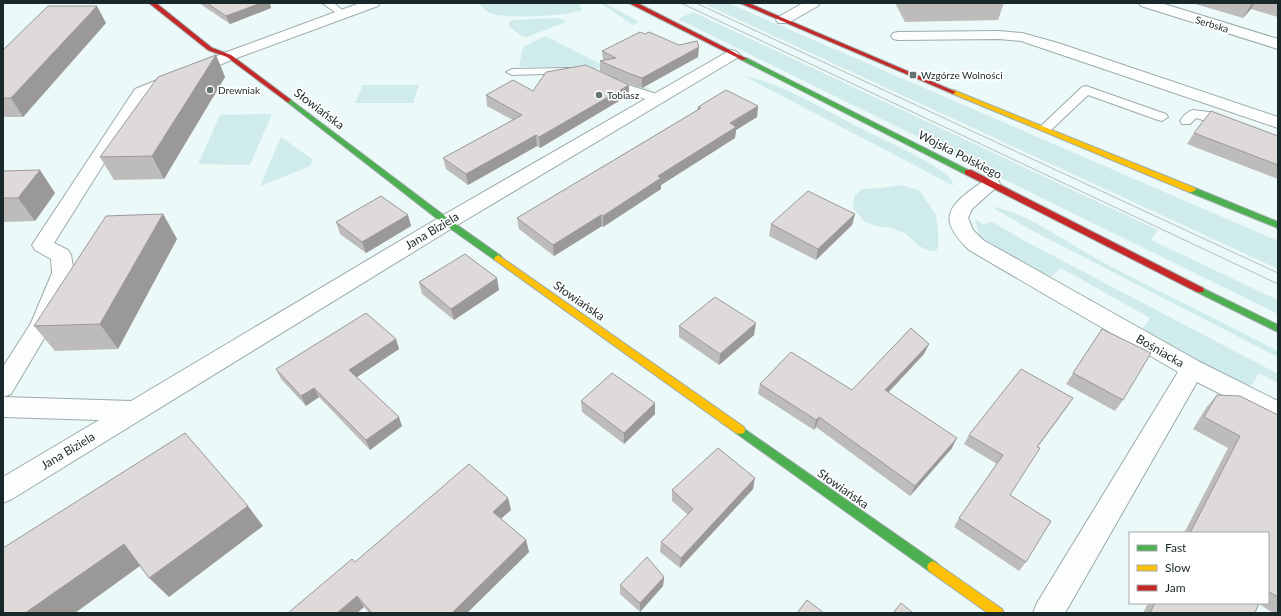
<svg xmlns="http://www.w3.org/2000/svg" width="1281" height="616" font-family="Lato,sans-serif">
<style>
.green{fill:#d0ebeb}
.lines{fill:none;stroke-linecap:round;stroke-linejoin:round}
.lane-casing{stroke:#9daaaa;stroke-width:2}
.street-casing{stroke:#9daaaa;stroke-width:2}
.fast-casing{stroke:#9daaaa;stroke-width:2}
.slow-casing{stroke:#9daaaa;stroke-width:2}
.jam-casing{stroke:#9daaaa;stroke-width:2}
.lane{fill:#fcfefe;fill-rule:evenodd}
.street{fill:#fcfefe;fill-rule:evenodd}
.fast{fill:#4caf50;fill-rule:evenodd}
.slow{fill:#ffc107;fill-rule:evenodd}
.jam{fill:#c62828;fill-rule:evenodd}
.tram{stroke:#b7bcbc;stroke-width:1}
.wall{fill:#bebbbb}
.shaded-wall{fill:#9b9998}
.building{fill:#dddad9;stroke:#9b9998}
.poi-dot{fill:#637272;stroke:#fff;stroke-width:1.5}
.labels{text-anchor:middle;stroke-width:3.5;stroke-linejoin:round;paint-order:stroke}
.far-street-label{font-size:10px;fill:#192929;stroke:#fff}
.far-poi-label{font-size:10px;fill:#192929;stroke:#fff;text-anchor:start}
.street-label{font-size:12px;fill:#192929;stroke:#fff}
</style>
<rect width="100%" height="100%" fill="#ecf9f9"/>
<g class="green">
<path d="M479,3h100l3,7c-13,6 -82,10 -94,2 -3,-2 -6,-6 -9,-9z"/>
<polygon points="600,3 605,3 639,22 633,25"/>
<polygon points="712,3 728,3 1278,241 1278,269 707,5"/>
<polygon points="693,12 1158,230 1151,240 1278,300 1278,314 678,19"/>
<polygon points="556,18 564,20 566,22 527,37 521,36 509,26 509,22 512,20"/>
<polygon points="545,36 650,89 645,90 597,68 522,67 519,66 523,47"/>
<path d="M744,76c39,7 80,34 116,52 28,14 60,27 86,46 4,3 6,7 8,12z"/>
<polygon points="363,85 419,85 413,103 355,103"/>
<polygon points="272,114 250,165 198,164 220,115"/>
<polygon points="281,137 313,160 310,166 260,186"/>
<polygon points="900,185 919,190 936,215 938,228 938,247 936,251 929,251 919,246 906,234 889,227 880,227 865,222 853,208 854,196 862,189 882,188"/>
<path d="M992,207c30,3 77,37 105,52 60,32 121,61 181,92v6l-249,-128z"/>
<polygon points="975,219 983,224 992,222 1023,240 1278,374 1278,383 1259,373 1252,385 1243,385 1146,333 1143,328 1150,318 1061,268 1052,276 1043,275 982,239 978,232"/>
</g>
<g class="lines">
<defs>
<g id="lane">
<polygon points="322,3 334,3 347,14 342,17"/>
<polygon points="570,68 574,69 576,71 574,73 512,75 506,72 512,69"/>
<path d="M609,76l19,9 32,10 2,3 -6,4c-13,-4 -45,-11 -53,-22z"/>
<polygon points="1086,86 1166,114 1168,117 1162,121 1158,120 1088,95 1050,131 1042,131 1040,128 1042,125 1082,87"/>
<path d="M1193,110l16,2 22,8 2,3 -6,4 -31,-9 -6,6h-8l-2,-3c3,-5 7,-9 13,-11z"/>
</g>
<g id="street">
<polygon points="360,3 380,3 378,6 234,59 147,95 54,243 68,250 71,255 74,273 52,325 11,394 3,397 3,367 31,323 52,273 51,259 35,250 32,245 135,89 224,53"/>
<polygon points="803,3 820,3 818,6 788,23 778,23 776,20 778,17"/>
<polygon points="1139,3 1161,3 1278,39 1278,49 1141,6"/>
<polygon points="999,31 1022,33 1058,43 1278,117 1278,128 1021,41 999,39 898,40 893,39 891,36 893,33 898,32"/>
<polygon points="732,50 737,52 740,55 737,58 454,227 12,499 3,503 3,477 99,420 3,417 3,397 131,401 440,217 727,52"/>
<path d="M991,178l7,2 2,4 -28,25 -4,9 5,12 10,10 217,122 78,39v22l-81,-41 -132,231h-32l4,-10 141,-231 -209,-122c-22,-22 -29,-36 -2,-57 8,-6 15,-12 24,-15z"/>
</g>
<g id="fast">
<polygon points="742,58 746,58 972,172 968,174 965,174 742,60"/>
<polygon points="288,98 450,220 501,256 502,258 501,260 495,260 444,224 286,101 285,100"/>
<polygon points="1189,188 1195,188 1278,222 1278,228 1189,192 1188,190"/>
<polygon points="1200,287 1278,325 1278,332 1197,292 1196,290 1197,288"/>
<polygon points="740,426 937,563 939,567 937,571 933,573 929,571 736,433 735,430 736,427"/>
</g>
<g id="slow">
<polygon points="953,90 1195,188 1196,190 1192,192 1189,192 951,93 950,92"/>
<polygon points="498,255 744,427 745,430 744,433 740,434 736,433 495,260 494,258"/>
<polygon points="933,561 1002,609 1004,613 988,613 929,571 927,567 929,563"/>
</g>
<g id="jam">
<polygon points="149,3 156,3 212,48 231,55 291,100 288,102 286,101 227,57 208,50"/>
<polygon points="629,3 637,3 747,59 742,60"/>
<polygon points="740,3 748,3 956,92 953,94 951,93"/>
<polygon points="965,170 971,170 1203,288 1204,290 1203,292 1197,292 965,174"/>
</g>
</defs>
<use href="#lane" class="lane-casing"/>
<use href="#street" class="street-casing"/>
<use href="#fast" class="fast-casing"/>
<use href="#slow" class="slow-casing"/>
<use href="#jam" class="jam-casing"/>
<use href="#lane" class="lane"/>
<use href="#street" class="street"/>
<use href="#fast" class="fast"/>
<use href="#slow" class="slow"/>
<use href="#jam" class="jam"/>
<g class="tram">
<polyline points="681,3 1278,284"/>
<polyline points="696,3 1278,273"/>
</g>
</g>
<g class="wall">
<polygon points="199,3 270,3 271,8 230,24"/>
<polygon points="895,3 1004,3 998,20 905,22"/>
<polygon points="1192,3 1278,3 1278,17 1251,9 1243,18"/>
<polygon points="106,23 23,117 3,117 3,50"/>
<polygon points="602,51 698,57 642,88 629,84 600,71 600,61 603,60"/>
<polygon points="216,55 225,77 164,179 114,180 100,157"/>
<polygon points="629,85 629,95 540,148 537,146 468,185 446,169 443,158 513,120 487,106 486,95"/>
<polygon points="758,106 757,117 736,130 735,138 661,185 661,189 603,227 602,226 554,256 519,229 517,218 697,110 698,107"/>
<polygon points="1194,133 1278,136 1278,179 1187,144"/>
<polygon points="3,171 55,193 35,221 3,222"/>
<polygon points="163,214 177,239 118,349 55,351 34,326"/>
<polygon points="855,214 852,225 816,260 769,236 771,224"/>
<polygon points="408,215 411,226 366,253 340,234 336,222"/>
<polygon points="419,282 499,290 454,320 422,294"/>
<polygon points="679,326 754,335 719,365 679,337"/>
<polygon points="1102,329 1123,400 1115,411 1066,384"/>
<polygon points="396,339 399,349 357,377 402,426 370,450 319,397 306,406 281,379 276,369"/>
<polygon points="924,354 888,393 952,448 910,496 816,427 814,430 758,394 760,384 852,390"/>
<polygon points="1217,395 1278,415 1278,613 1273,613 1259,604 1255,613 1143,613 1148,603 1268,603 1268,533 1184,533 1228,448 1193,429 1206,408"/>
<polygon points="1073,398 1067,407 1037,447 1010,495 1026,562 1019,571 954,527 959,518 997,464 964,444 969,435"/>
<polygon points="581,401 655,414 624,444 582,412"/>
<polygon points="753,489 680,568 660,552 661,542 688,515 672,501 672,490"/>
<polygon points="508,498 511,510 501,519 526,540 529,552 467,613 369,613 364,607 357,613 355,562"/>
<polygon points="664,577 663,586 640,612 620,594 620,585"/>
</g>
<g class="shaded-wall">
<polygon points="261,3 270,3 271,8 230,24 226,16"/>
<polygon points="1252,3 1255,3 1251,9 1243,18"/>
<polygon points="97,6 106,23 23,117 11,98"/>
<polygon points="699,47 698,57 642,88 642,78"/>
<polygon points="216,55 225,77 164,179 152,156"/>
<polygon points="629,85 629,95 540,148 539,137"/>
<polygon points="758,106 757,117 736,130 735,138 661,185 661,189 603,227 603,216 658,176 730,123"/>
<polygon points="536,135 537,146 468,185 466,174"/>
<polygon points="40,170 55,193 35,221 18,198"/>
<polygon points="163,214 177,239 118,349 100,324"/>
<polygon points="855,214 852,225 816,260 818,249"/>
<polygon points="408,215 411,226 366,253 362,242"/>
<polygon points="601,215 602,226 554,256 553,245"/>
<polygon points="497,278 499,290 454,320 451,309"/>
<polygon points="756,323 754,335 719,365 720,354"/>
<polygon points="396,339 399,349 354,379 349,370"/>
<polygon points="929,344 924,354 881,400 885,390"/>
<polygon points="314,388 319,397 306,406 301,396"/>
<polygon points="1073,398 1067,407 1031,456 1037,447"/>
<polygon points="655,403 655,414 624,444 624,433"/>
<polygon points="399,417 402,426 370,450 366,440"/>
<polygon points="819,417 816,427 814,430 816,420"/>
<polygon points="957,438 952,448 910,496 915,486"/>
<polygon points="755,478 753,489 680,568 681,558"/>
<polygon points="508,498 511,510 496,523 493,512"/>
<polygon points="248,506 263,526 169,597 149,578"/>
<polygon points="526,540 529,552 467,613 452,613"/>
<polygon points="124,544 144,563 75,613 25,613"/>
<polygon points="664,577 663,586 640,612 640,603"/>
<polygon points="357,596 364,607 357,613 337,613"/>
</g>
<g class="building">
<polygon points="207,3 261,3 226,16"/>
<polygon points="48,6 97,6 11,98 3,98 3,50"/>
<polygon points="640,32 645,34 649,32 679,45 697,41 699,47 642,78 628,73 600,61 616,58 602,51"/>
<polygon points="216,55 152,156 100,157 158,77"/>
<polygon points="586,65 629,85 539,137 536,135 466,174 443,158 522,115 486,95 513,80 533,91 546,72"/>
<polygon points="726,90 758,106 730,123 736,127 658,176 661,178 603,216 601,215 553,245 517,218 701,108 698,107"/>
<polygon points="1211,111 1278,136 1278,165 1194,133"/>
<polygon points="40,170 18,198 3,198 3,171"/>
<polygon points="808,191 855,214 818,249 771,224"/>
<polygon points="381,196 408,215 362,242 336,222"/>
<polygon points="163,214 100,324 34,326 106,216"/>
<polygon points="465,254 497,278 451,309 419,282"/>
<polygon points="715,297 756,323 720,354 679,326"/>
<polygon points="366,313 396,339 349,370 399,417 366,440 314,388 301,396 276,369"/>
<polygon points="911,328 929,344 885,390 957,438 915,486 819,417 816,420 760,384 791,352 852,390"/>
<polygon points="1102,329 1151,353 1123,400 1073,373"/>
<polygon points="1021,369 1073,398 1037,447 1040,448 1010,495 1051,521 1026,562 959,518 1003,455 969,435"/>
<polygon points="612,373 655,403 624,433 581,401"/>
<polygon points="1217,395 1240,396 1278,415 1278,597 1268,591 1268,533 1190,533 1240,436 1204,417"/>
<polygon points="185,433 248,506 149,578 124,544 25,613 3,613 3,548"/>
<polygon points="718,448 755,478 681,558 661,542 693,509 672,490"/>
<polygon points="469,464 508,498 493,512 526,540 452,613 372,613 357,596 337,613 288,613 352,559 355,562"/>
<polygon points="647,557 664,577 640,603 620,585"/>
<polygon points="807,600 824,613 797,613"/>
<polygon points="901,603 913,613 893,613"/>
<polygon points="1155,603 1259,603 1255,613 1150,613"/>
</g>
<g class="poi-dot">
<rect x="909" y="71" width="8" height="8" rx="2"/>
<circle cx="210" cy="90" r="4"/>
<circle cx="599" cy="95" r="4"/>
</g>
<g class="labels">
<g class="far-street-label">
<text transform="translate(1212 24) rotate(17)" y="4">Serbska</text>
</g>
<g class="far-poi-label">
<text x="921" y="79">Wzgórze Wolności</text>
<text x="218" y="94">Drewniak</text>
<text x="607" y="99">Tobiasz</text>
</g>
<g class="street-label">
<text transform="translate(319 109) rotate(37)" y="4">Słowiańska</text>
<text transform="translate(960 155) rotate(27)" y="4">Wojska Polskiego</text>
<text transform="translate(432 231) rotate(-31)" y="4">Jana Biziela</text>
<text transform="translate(579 301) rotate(35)" y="4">Słowiańska</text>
<text transform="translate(1160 351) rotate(30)" y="4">Bośniacka</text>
<text transform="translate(68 451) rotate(-31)" y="4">Jana Biziela</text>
<text transform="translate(843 489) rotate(35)" y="4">Słowiańska</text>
</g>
</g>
<rect width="1281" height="616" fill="none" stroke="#192929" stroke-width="8"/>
<rect x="1129" y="532" width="140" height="72" fill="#ffffff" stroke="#a3a9a9"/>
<rect x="1137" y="545" width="20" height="6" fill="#4caf50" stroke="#a3a9a9"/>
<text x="1165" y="552" font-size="12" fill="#192929">Fast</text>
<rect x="1137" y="565" width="20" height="6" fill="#ffc107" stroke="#a3a9a9"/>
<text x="1165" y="572" font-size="12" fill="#192929">Slow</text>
<rect x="1137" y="585" width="20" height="6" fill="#c62828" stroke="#a3a9a9"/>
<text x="1165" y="592" font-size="12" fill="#192929">Jam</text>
</svg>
